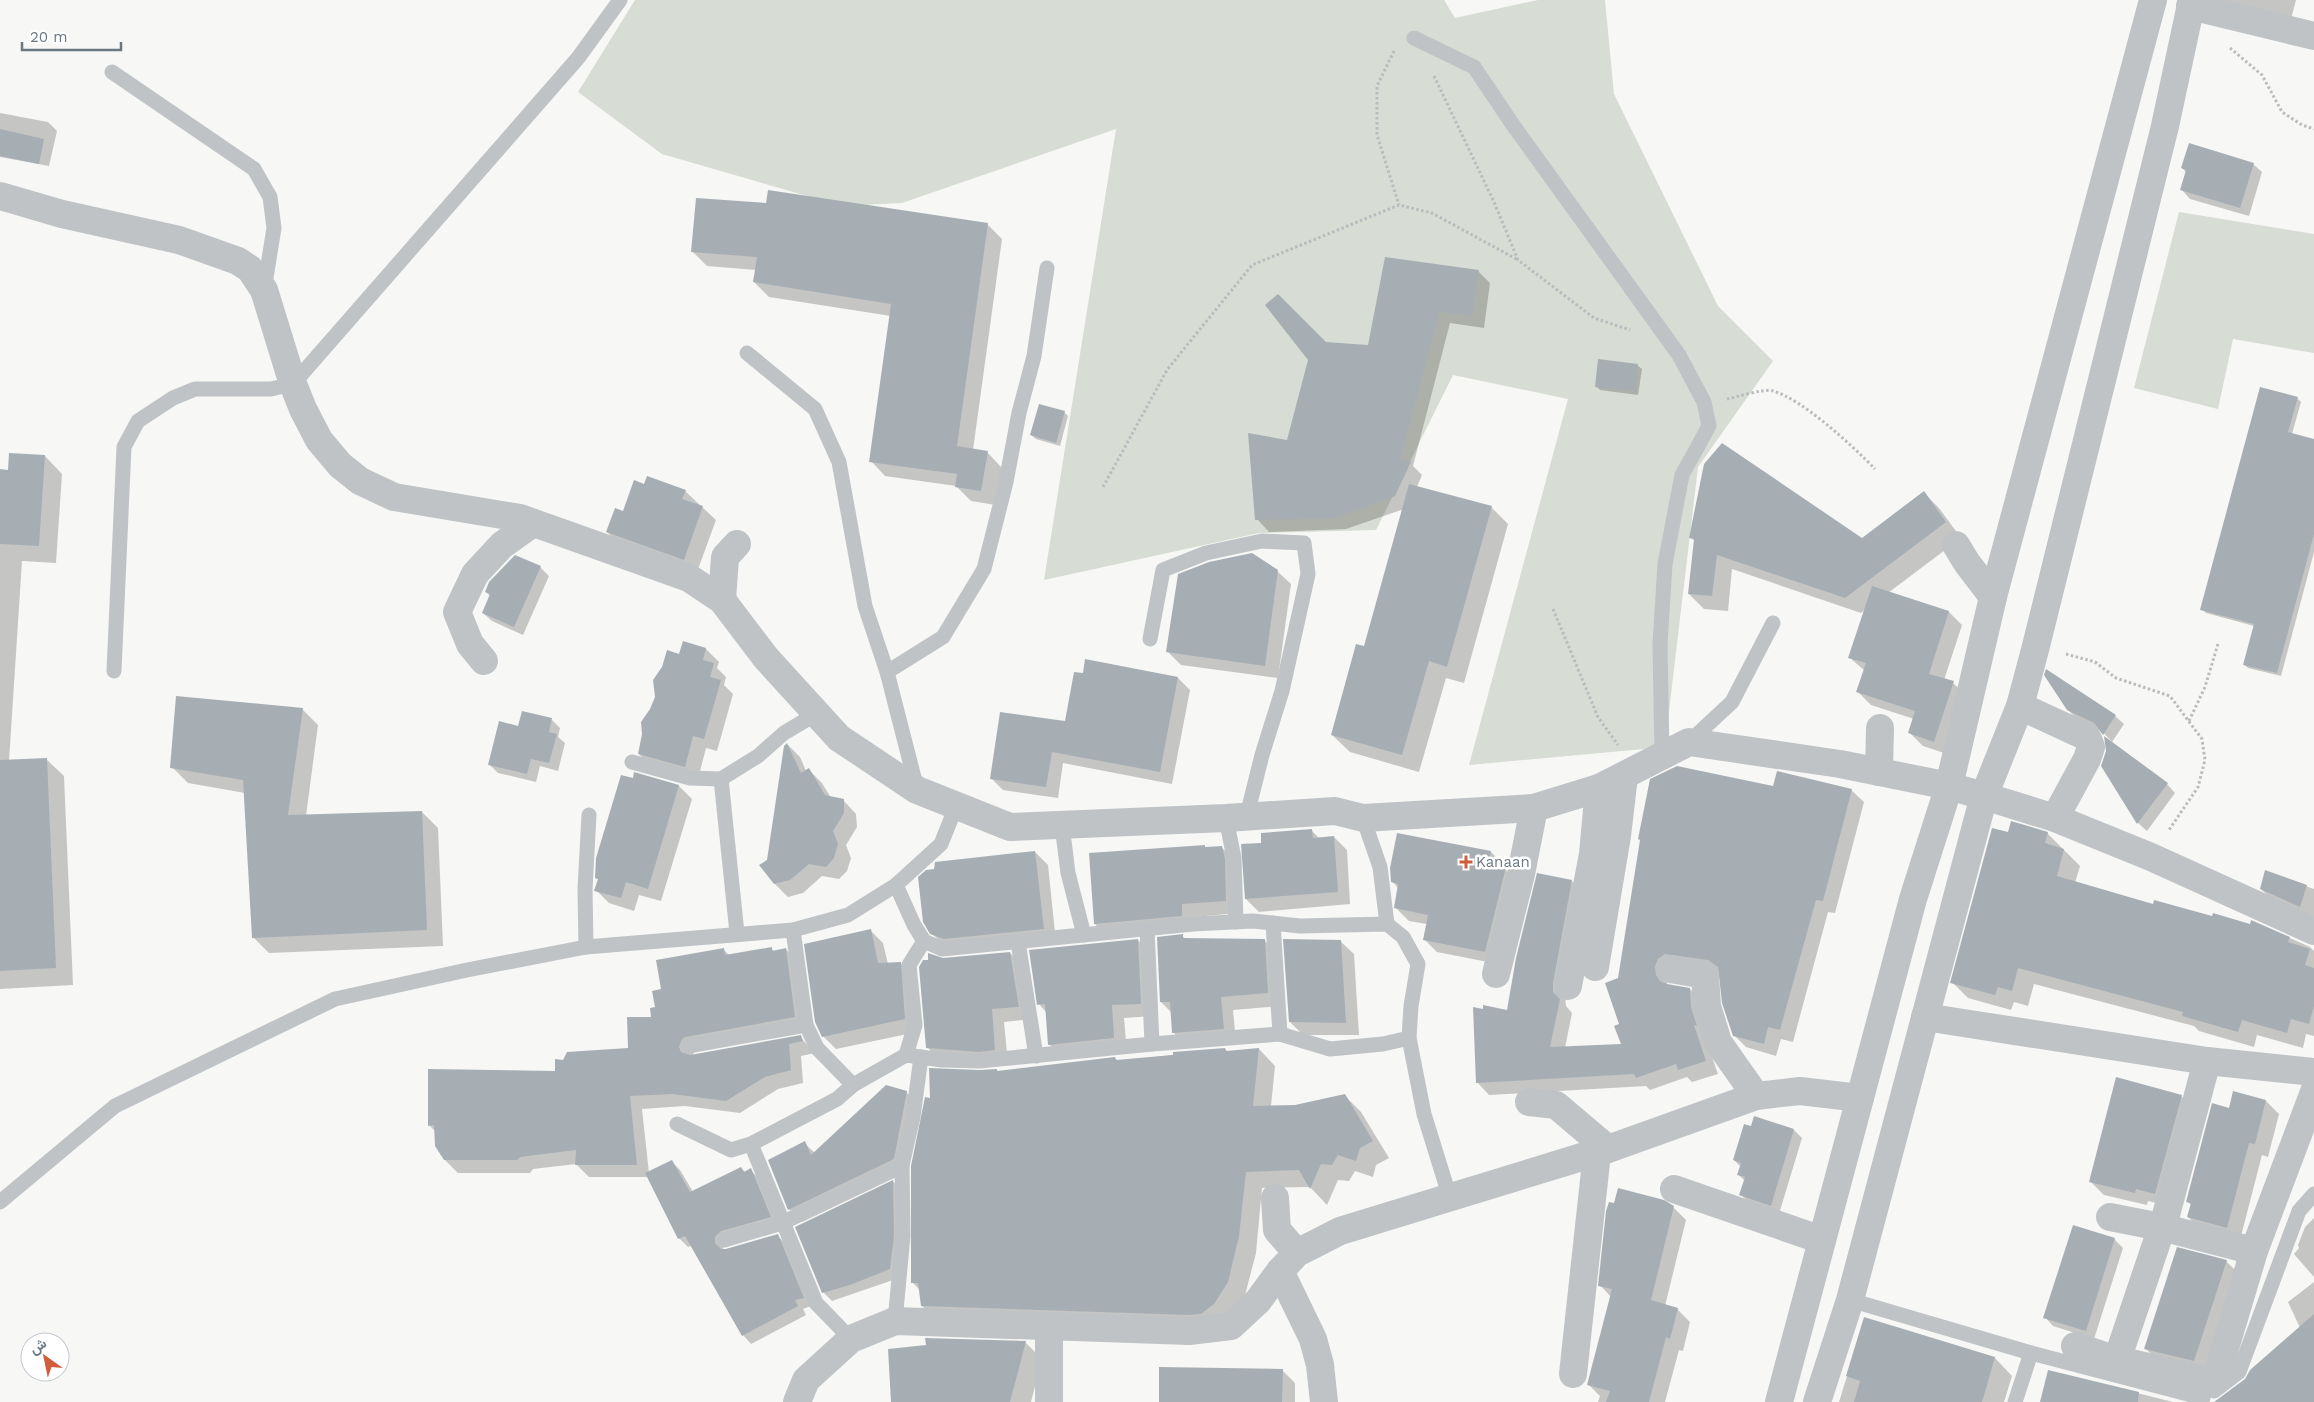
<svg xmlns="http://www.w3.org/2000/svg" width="2314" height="1402" font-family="'Work Sans',Vazirmatn,sans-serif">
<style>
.green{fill:#d7dcd4}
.shadow{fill:#0003}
.building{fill:#a7aeb3}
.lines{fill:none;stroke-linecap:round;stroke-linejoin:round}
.path{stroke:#b9bcbe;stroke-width:3;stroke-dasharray:2.5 2.5;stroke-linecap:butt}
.service{stroke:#bfc3c6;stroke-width:15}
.minor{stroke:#bfc3c6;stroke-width:28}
.tertiary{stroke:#bfc3c6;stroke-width:28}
.poi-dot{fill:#d05d3c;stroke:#fff;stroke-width:2}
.labels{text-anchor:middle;stroke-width:5;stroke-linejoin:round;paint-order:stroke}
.poi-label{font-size:15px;fill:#6a7882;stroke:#fff;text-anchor:start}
</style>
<rect width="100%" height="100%" fill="#f7f7f5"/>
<g class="green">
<polygon points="635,0 1444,0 1455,18 1538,0 1605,0 1614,94 1718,306 1773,361 1698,467 1667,728 1655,748 1469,765 1568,399 1453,375 1376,530 1259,533 1044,580 1116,129 902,203 842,206 662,154 578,92"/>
<polygon points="2179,212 2314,234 2314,353 2233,339 2218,409 2134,388"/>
</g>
<g class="shadow">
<polygon points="2221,0 2296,0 2291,19"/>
<polygon points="0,113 48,122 57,131 49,166 0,157"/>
<polygon points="2253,164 2262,172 2249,216 2190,199 2182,190 2187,173 2182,168"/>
<polygon points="767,204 987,224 1002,239 973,450 988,453 1002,468 996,505 971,501 956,486 885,476 871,461 891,316 769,297 754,282 756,270 707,266 692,251"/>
<polygon points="1478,271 1490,283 1484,328 1450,323 1413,466 1422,475 1417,487 1491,507 1508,524 1464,683 1446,678 1419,772 1350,752 1332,735 1365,648 1404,509 1346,529 1269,532 1257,519 1326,343 1369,346"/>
<polygon points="1637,365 1642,369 1638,395 1600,390 1596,386"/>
<polygon points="2297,398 2301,402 2292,434 2314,440 2314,552 2281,676 2248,668 2244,664 2254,626 2206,613 2202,609"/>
<polygon points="1064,412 1068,416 1060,446 1036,439 1031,435"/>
<polygon points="45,456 62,474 56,563 22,561 9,761 46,759 64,776 73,985 0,989 0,470 9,471"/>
<polygon points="645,485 685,491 716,520 697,572 621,545 607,532"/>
<polygon points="1924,493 1939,508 1961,538 1888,593 1949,612 1962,625 1944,680 1953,683 1967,696 1947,754 1923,746 1910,733 1914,719 1871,705 1858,692 1865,671 1850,658 1865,610 1861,613 1732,569 1728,611 1704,609 1689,594 1695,541 1691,538 1862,539"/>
<polygon points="540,567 549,576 523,635 492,621 483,613 490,596 486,592"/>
<polygon points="1277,571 1291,584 1278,678 1181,665 1168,652"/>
<polygon points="706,649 719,662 717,668 726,677 724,685 733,694 717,751 706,748 698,779 652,767 639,754 651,710 679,655"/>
<polygon points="1086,661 1178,678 1190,690 1172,784 1063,763 1058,798 1003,790 991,778 1066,723 1084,675"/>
<polygon points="302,709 318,725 306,816 422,812 438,828 443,946 269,953 253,937 245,793 188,783 172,767"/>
<polygon points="2068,710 2115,716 2124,724 2112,742 2101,730 2077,719"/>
<polygon points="551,719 560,728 558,737 565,743 558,771 540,766 536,782 498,773 490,765 519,727"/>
<polygon points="787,744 800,757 806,771 809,770 822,783 831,798 843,800 856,814 857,827 846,845 851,858 847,871 839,879 822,876 803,893 788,897 775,884 768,860"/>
<polygon points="2102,766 2167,784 2175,793 2147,831 2138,823"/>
<polygon points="679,786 692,799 661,901 639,895 634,911 609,903 596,890 599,880 596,878"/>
<polygon points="1774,787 1851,790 1864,802 1835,913 1828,912 1793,1042 1781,1039 1776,1056 1746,1047 1733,1034 1722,973 1686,966 1667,979 1667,986 1690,989 1702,1002 1705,1037 1718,1074 1692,1082 1687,1077 1650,1090 1646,1086 1489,1095 1477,1082 1572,881 1584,894 1565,996 1566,1006 1572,1013 1565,1048 1623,1045 1619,979"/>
<polygon points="1311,830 1319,838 1334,837 1347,850 1350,904 1259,912 1246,899 1263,844"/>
<polygon points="2008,833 2047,833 2080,866 2075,883 2154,905 2251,925 2252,921 2310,947 2314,951 2314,1036 2306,1034 2303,1048 2257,1035 2254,1047 2199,1031 2194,1026 2034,984 2028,1006 2014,1002 2011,1010 1968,998 1952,982"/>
<polygon points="1221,847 1235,860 1239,913 1194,917 1108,937 1095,924 1091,854"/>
<polygon points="1035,852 1048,865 1056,942 945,946 931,933"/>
<polygon points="1491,852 1504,865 1503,868 1519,881 1498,964 1437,952 1424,939 1427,924 1409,921 1396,908 1398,888 1393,882"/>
<polygon points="2266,872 2314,889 2314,919 2273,901 2261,889"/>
<polygon points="870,930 883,943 888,964 900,963 913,976 917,1032 836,1049 823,1036"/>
<polygon points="1182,936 1186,939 1264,940 1277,953 1281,1006 1233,1010 1236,1042 1186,1046 1173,1032 1172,1013 1161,1002"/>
<polygon points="1138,940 1151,953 1153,1016 1124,1018 1127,1051 1062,1057 1049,1044 1046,1012 1039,1004"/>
<polygon points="1340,941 1354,954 1359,1035 1303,1035 1290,1022"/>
<polygon points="771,948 775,952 786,949 798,962 808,1030 694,1052 693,1056 800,1037 815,1053 801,1056 803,1083 778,1089 740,1113 685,1106 642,1109 649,1173 671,1161 680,1170 693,1192 741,1168 745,1172 750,1170 759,1178 778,1225 723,1246 723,1250 777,1235 786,1244 811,1306 803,1309 806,1315 751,1344 743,1335 692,1245 688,1247 679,1238 649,1177 589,1177 576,1164 533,1169 530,1173 458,1173 445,1160 435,1131 429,1125 556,1072 563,1061 629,1049 653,1018 662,990 724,950 730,956"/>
<polygon points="1010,953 1023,966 1031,1019 1004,1022 1008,1063 941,1061 928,1048 943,960"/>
<polygon points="1225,1049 1228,1052 1259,1049 1275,1066 1271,1106 1295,1106 1344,1095 1361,1112 1389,1158 1376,1165 1373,1177 1355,1171 1349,1181 1338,1180 1327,1205 1310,1187 1262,1188 1256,1253 1244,1299 1231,1321 939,1323 922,1306 920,1290 912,1282 931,1100 979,1072 997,1070 999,1072 1115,1058 1118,1061"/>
<polygon points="906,1092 919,1105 907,1172 802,1222 789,1209 804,1143 815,1153"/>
<polygon points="2181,1096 2194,1109 2168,1206 2148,1201 2147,1205 2104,1195 2091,1182"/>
<polygon points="2266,1101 2279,1114 2268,1157 2262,1155 2240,1240 2201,1230 2188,1217 2192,1206 2187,1201 2230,1109"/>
<polygon points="1794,1130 1802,1138 1779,1214 1750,1203 1741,1195 1745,1181 1739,1175 1741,1167 1734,1160"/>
<polygon points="893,1181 901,1190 899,1278 832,1301 823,1292"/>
<polygon points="1673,1207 1686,1220 1665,1306 1677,1309 1690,1322 1683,1351 1679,1350 1665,1402 1598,1402 1600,1396 1588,1384 1611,1297 1600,1285"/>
<polygon points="2314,1218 2314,1277 2294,1254 2299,1248 2298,1245 2305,1227"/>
<polygon points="2114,1239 2123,1248 2094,1339 2053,1326 2045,1317"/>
<polygon points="2226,1261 2239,1274 2207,1374 2158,1361 2145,1348"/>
<polygon points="2314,1282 2314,1402 2215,1402 2246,1380 2300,1328 2288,1302"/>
<polygon points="1865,1318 1995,1358 2012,1376 2004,1402 1839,1402"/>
<polygon points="1025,1342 1042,1359 1031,1402 893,1402"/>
<polygon points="1282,1370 1295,1383 1295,1402 1160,1402"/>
<polygon points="2049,1371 2173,1402 2041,1402"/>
</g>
<g class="building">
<polygon points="0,129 44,139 39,164 0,156"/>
<polygon points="2189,143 2254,163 2240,208 2180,190 2186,170 2181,168"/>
<polygon points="768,190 988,223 957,446 988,451 981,491 955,487 957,474 869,462 891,304 753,282 757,257 691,252 696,198 766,203"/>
<polygon points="1385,257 1479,270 1472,316 1439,312 1400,460 1411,462 1395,496 1334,518 1255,520 1248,433 1287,440 1308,360 1265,305 1278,294 1326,342 1368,345"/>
<polygon points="1598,359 1638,364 1635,391 1595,387"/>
<polygon points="2260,387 2298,397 2288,432 2314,439 2314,534 2277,673 2243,665 2254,624 2200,610"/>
<polygon points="1039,404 1065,411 1056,443 1030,435"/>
<polygon points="1722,443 1862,538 1924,491 1946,522 1845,598 1717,555 1712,596 1688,594 1694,539 1689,538 1704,464"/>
<polygon points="9,453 45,455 39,546 0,544 0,469 8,470"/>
<polygon points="647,476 686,490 682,499 703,506 684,560 606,532 615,508 623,511 634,480 644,484"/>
<polygon points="1409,484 1492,506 1447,667 1429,661 1402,755 1331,735 1356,644 1364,646"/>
<polygon points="1252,553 1278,570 1265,666 1166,652 1178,574 1209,562"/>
<polygon points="515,555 541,566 514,627 482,613 490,594 485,592 489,582"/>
<polygon points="1872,586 1949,611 1929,674 1954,681 1934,742 1908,733 1915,711 1856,692 1866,663 1848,658"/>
<polygon points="683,641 706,648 703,660 714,663 710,677 721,680 704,739 693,736 685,767 638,754 642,734 641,722 650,709 655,697 653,680 662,667 667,650 679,654"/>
<polygon points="1085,659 1178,677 1160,772 1052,752 1046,787 990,779 1000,712 1065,721 1074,672 1083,673"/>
<polygon points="2046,669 2116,715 2103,735 2094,723 2067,710 2044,675"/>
<polygon points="176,696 303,708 288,815 422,811 427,930 252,938 243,780 170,768"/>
<polygon points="522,711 552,718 549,732 557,734 549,763 531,759 527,774 488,765 499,721 518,726"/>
<polygon points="2104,736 2168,783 2137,824 2101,766 2106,751"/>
<polygon points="787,743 801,773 809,768 825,795 844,799 844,813 833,831 838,844 834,858 826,867 809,864 790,880 774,884 759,865 767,860 784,746"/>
<polygon points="47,758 56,968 0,971 0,760"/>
<polygon points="1677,766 1773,786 1777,771 1852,789 1823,901 1816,900 1780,1030 1768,1027 1764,1044 1733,1036 1722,1003 1718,967 1708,960 1665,954 1658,959 1655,966 1656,975 1660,981 1667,984 1690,988 1691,1007 1697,1026 1694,1025 1706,1061 1678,1070 1676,1064 1636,1078 1634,1074 1476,1083 1473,1007 1483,1009 1483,1005 1507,1010 1516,958 1537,873 1572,880 1553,983 1553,992 1560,999 1550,1047 1621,1044 1614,1026 1619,1024 1605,983 1618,978 1640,840 1638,839 1650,779"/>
<polygon points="634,772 679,785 648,889 626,882 621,898 594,891 598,879 595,878 596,858 621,775 633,778"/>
<polygon points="2011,821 2048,832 2045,843 2064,849 2057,876 2153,904 2154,900 2212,916 2213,913 2250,924 2251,920 2290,937 2288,942 2310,949 2305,965 2314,968 2314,1006 2309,1024 2291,1019 2287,1033 2242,1020 2238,1032 2182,1016 2183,1012 2018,968 2012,991 1998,987 1995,995 1950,983 1992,828 2008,832"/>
<polygon points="1312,829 1313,838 1334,836 1338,892 1245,899 1241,844 1261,843 1261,833"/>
<polygon points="1397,833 1491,851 1489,864 1506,867 1485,952 1423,940 1428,915 1394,908 1398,884 1391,882 1390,868"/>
<polygon points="1205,845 1205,847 1222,846 1225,859 1226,901 1182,904 1182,916 1094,924 1089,853"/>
<polygon points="1035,851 1044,929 944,939 930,934 923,922 918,877 926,870 934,869 935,862"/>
<polygon points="2265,870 2307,885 2300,907 2260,889"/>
<polygon points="871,929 878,963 901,962 905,1019 822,1037 815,1022 804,944"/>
<polygon points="1183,934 1183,938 1265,939 1268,993 1221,997 1224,1029 1172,1033 1170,1002 1160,1002 1157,937"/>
<polygon points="1138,939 1141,1004 1112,1005 1114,1038 1048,1045 1045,1004 1037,1005 1029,950"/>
<polygon points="1283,939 1341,940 1346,1023 1289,1022"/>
<polygon points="772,947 772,951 786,948 795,1017 686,1037 682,1039 679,1047 681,1052 690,1055 801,1035 803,1041 789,1044 791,1070 765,1077 726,1101 672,1094 630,1096 637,1165 575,1165 576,1150 520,1157 517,1160 444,1160 435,1146 434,1125 428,1126 428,1069 555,1071 555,1059 563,1060 567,1052 628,1048 627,1017 651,1017 650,1008 655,1007 652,991 661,989 656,960 724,948 725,955"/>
<polygon points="1010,952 1019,1007 992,1009 995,1050 979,1052 926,1048 919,967 923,960 928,960 928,953 943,958"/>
<polygon points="1225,1048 1226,1051 1259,1048 1253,1106 1295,1105 1345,1094 1373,1141 1360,1148 1356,1161 1338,1155 1332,1165 1321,1164 1310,1189 1299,1170 1246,1172 1239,1236 1228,1282 1214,1304 1201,1314 1188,1315 921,1306 918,1283 911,1283 911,1166 925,1097 930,1098 929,1068 979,1070 997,1069 997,1071 1115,1057 1116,1060 1173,1055 1173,1052"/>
<polygon points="2116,1077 2182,1095 2155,1194 2136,1189 2135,1193 2089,1182"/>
<polygon points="886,1085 907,1091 894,1159 788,1210 768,1160 805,1141 811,1155"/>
<polygon points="2233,1091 2266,1100 2255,1144 2249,1143 2227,1228 2187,1217 2191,1203 2186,1202 2212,1103 2229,1108"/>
<polygon points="1754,1116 1794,1129 1771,1206 1739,1195 1745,1177 1737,1175 1741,1163 1733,1160 1744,1124 1751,1126"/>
<polygon points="672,1160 690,1192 741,1167 744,1172 751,1168 771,1217 721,1231 715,1237 715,1243 721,1249 726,1249 778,1234 804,1298 795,1300 798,1306 742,1336 685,1236 678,1239 645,1173"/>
<polygon points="893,1180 894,1236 890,1269 850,1285 822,1293 795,1227"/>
<polygon points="1618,1188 1664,1200 1674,1206 1651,1300 1678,1308 1670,1339 1666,1337 1649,1402 1606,1402 1610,1391 1587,1385 1612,1289 1598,1286 1606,1211 1609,1202 1614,1203"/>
<polygon points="2073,1225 2115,1238 2086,1331 2043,1318"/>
<polygon points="2177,1247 2227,1260 2194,1361 2144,1349"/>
<polygon points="2314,1314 2314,1402 2214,1402 2245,1379 2250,1370"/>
<polygon points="1864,1317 1995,1357 1982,1402 1854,1402 1860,1381 1846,1376"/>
<polygon points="925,1338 1026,1341 1010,1402 891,1402 888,1349 926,1345"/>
<polygon points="1159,1367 1283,1369 1282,1402 1159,1402"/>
<polygon points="2048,1370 2139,1392 2138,1402 2040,1402"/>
</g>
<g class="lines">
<g class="path">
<polyline points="2230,48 2262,75 2282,112 2302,125 2314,129"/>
<polyline points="1394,51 1377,86 1377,135 1399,205"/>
<polyline points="1434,76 1494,202 1518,260 1594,318 1630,330"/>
<path d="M1727,399c10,-2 37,-11 46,-8 29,8 80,55 102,78"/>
<polyline points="1103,487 1167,370 1252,265 1399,205 1432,213 1518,260"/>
<polyline points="1553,609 1598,717 1618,745"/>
<polyline points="2066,654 2095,662 2116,678 2170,696 2202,739 2205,760 2198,787 2169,830"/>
<polyline points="2189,721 2205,687 2218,644"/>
</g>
<g class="service">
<polyline points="1414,38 1474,67 1513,125 1679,355 1704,402 1709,426 1682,475 1665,564 1660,644 1662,755"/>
<polyline points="112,72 254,169 270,197 274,228 264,290"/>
<polyline points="747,353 815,409 839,462 865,606 887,672 917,789"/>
<polyline points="1150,639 1163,570 1206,553 1262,541 1304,543 1308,574 1282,691 1262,755 1247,815"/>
<polyline points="114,671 124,447 138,421 173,398 195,389 271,389 293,384 578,58 620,0"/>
<polyline points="887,672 943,637 984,569 1006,482 1019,413 1034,356 1047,268"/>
<polyline points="1689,742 1732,702 1773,623"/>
<polyline points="632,762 690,778 721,779 758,756 784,733 816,714"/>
<polyline points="721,779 737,933"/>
<polyline points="1226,818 1234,858 1236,922"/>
<polyline points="1363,818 1380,867 1387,924"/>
<polyline points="1062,825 1068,873 1084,935"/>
<polyline points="896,885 914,925 924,941 942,949 1193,924 1253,921 1300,926 1387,924 1403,937 1418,964 1411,1006 1409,1038 1424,1114 1450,1198"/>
<polyline points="1273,923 1280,1034"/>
<polyline points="1147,928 1152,1044"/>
<polyline points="793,930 806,1025 817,1048 853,1085"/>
<polyline points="1018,942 1036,1056"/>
<polyline points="586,947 585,889 589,815"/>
<polyline points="688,1046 806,1025"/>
<polyline points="906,1055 915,1025 909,965 924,941"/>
<polyline points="677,1124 731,1150 751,1144 837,1099 853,1085 906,1055 942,1060 979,1061 1152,1044 1280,1034 1330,1049 1383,1044 1409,1038"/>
<polyline points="751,1144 816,1303 851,1339"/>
<polyline points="0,1202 115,1106 335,999 467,970 586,947 793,930 848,915 896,885 941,844 957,804"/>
<polyline points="724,1240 782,1223 902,1165"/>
<polyline points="1850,1300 2031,1353 2203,1398"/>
<polyline points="895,1321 903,1236 902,1165 913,1117 921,1057"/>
<polyline points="2214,1391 2239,1372 2299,1211 2314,1194"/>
<polyline points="2015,1402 2031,1353"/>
</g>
<g class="minor">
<polyline points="2190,6 2314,36"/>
<polyline points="0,196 62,214 179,240 238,261 250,269 264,290 293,384 303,409 319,440 340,465 360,481 394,497 520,518 689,578 722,600 766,658 839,738 917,790 1010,827 1226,818 1335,811 1363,818 1534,808 1599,788 1689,742 1840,764 1949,786 1984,796 2055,818 2151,857 2314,931"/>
<polyline points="1956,545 1967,563 1993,597"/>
<polyline points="722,600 725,557 737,544"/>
<polyline points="484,661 470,644 457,612 475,574 502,545 533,523"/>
<polyline points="2020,706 2087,737 2091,747 2087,759 2055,818"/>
<polyline points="1879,772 1880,728"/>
<polyline points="1595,967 1617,836 1624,776"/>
<polyline points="1670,969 1705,975 1707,1006 1718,1042 1756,1096"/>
<polyline points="1496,974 1521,874 1534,808"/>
<polyline points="1568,986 1593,854 1599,788"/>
<polyline points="1925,1017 2207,1061 2314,1072"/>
<polyline points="1529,1102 1556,1105 1608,1149"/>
<polyline points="1674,1189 1822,1240"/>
<polyline points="1275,1198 1277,1230 1297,1253"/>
<polyline points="2110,1217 2161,1227 2254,1251 2314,1092"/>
<polyline points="1280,1271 1313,1339 1320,1365 1324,1402"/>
<polyline points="1049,1327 1049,1402"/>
<polyline points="2075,1346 2117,1360 2215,1382 2254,1251"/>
<polyline points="2117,1360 2166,1215 2207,1061"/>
<polyline points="1573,1374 1597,1153"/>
<polyline points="797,1402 806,1380 851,1339 895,1321 1189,1331 1231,1326 1258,1301 1280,1271 1297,1253 1340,1231 1608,1149 1756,1096 1800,1091 1860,1098"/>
</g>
<g class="tertiary">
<polyline points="1779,1402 1913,899 1949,786 1993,597 2153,0"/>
<polyline points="1817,1402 1850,1300 1977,822 1984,796 2020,706 2036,646 2165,126 2192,0"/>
</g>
</g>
<path class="poi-dot" d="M1463.5 854.5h5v5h5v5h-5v5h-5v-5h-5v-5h5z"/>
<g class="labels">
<g class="poi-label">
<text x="1476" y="867">Kanaan</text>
</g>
</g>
<g transform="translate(45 1357) rotate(327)"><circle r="24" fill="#ffffff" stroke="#c3c9cd"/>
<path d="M0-4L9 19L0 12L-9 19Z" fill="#d05d3c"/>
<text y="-8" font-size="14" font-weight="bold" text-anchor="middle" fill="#6a7882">ش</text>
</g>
<path d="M22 42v8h99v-8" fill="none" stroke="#6a7882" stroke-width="2.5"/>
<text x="30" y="42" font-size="15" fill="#6a7882" stroke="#ffffff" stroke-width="4" paint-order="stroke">20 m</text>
</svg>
